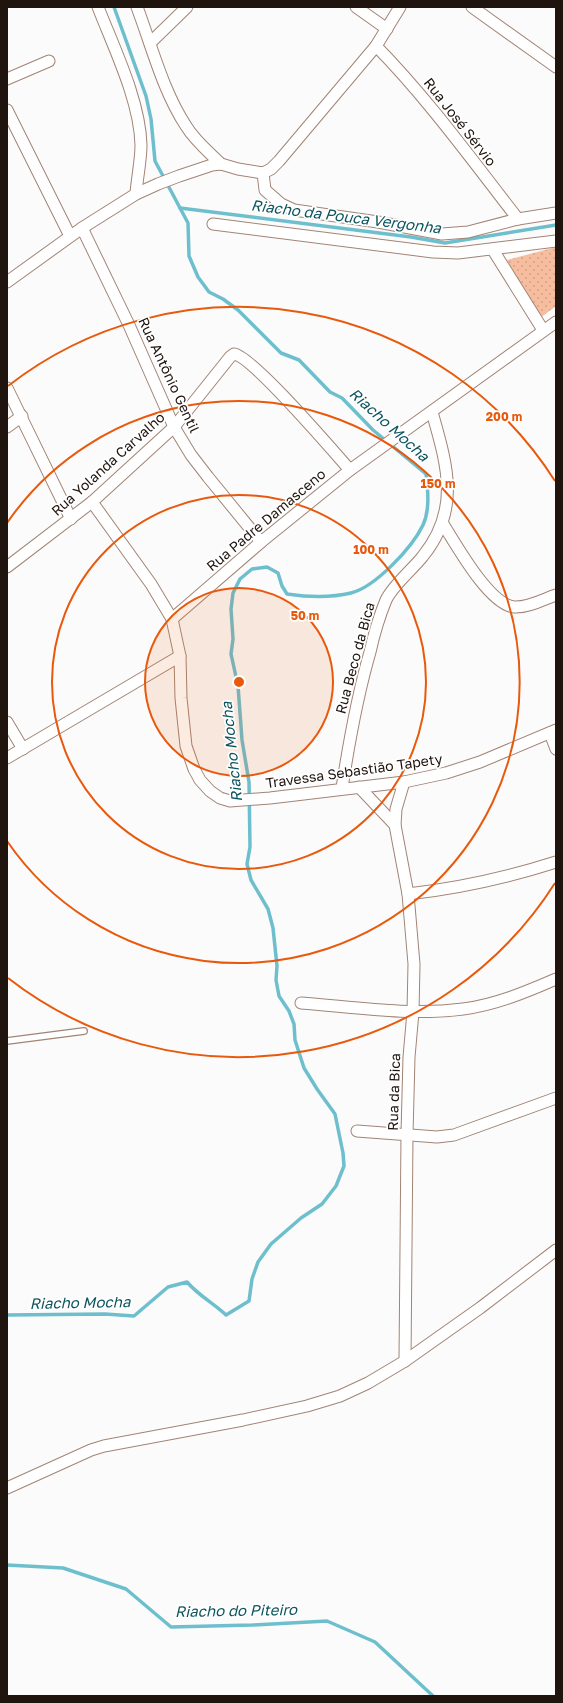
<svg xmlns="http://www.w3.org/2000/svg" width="563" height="1703" font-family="'Golos Text',sans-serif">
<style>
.park{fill:url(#park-dots)}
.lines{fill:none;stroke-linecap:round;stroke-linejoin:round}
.stream{stroke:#6ebfcd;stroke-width:3.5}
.service-casing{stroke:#a28475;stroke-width:8}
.minor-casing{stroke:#a28475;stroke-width:13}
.service{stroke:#fff;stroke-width:5.5}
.minor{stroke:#fff;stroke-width:11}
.ring{fill:none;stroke:#e8590c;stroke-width:2}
.labels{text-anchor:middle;stroke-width:3.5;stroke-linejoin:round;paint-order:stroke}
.street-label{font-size:14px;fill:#1f140e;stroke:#fff}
.water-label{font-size:15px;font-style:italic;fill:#0c555f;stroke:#fff}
.centre{fill:#e8590c;stroke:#fff;stroke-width:2}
.ring-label{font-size:12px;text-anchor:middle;font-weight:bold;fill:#e8590c;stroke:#fff;stroke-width:3.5;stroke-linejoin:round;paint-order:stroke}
</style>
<defs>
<pattern id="park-dots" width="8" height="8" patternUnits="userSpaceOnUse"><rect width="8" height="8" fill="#f7bd9f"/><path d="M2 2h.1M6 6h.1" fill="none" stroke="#d3a288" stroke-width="1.8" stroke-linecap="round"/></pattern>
</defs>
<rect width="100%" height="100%" fill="#fbfbfb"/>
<polygon class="park" points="556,247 556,306 540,318 507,260"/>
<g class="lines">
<g class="stream">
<polyline points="180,208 411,237 445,243 556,225"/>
<path d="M7,1315l98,-1 29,2 34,-29 19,-5c11,13 26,21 39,33l23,-14 3,-22 6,-17 13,-18 30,-26 21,-14 14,-18 8,-20 -1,-13 -8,-39 -18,-25 -13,-21 -9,-28 -1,-16 -5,-13 -10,-15 -3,-16 1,-14 -4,-38 -5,-19 -17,-29 -4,-16 3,-17 -1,-65 -7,-42 -4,-54 -7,-32 2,-15 -2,-30 2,-16 7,-14 12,-10 15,-2 11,6 4,13 5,8c20,3 43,4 64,-1 24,-6 61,-45 72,-68 7,-15 5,-35 3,-51l-53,-44 -31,-32 -12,-6 -31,-32 -18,-7 -43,-43 -15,-11 -14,-7 -11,-15 -9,-21 -1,-33 -33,-62 -4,-42 -5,-23 -32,-89"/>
<polyline points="7,1565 63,1568 126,1589 171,1627 252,1625 327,1621 375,1642 433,1696"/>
</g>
<defs>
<polyline id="service" points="7,1041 84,1031"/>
<g id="minor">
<path d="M98,7c16,41 42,94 43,138 0,16 -4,33 -5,49"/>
<path d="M137,7c15,40 26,84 49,119 9,15 23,26 35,38"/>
<polyline points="356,7 387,29"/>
<polyline points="472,7 556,67"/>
<polyline points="150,43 187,7"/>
<path d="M376,46c52,53 96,114 142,173"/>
<polyline points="7,79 49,61"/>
<polyline points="7,110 70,236"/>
<polyline points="263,173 265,190 281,204 294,210 378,222 442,234 468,232 518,219 556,213"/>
<polyline points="263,173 271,169 279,161 376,46 400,7"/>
<polyline points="213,224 433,252 458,253 556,241"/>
<polyline points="82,228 129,325 174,427 191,455 208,477 261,542"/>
<polyline points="493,250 543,330"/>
<polyline points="7,282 82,228 136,194 158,184 179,176 212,165 221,164 238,169 263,173"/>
<polyline points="7,388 71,519"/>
<polyline points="7,427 22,416"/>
<polyline points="92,502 151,584 172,619 180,656 181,698 186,746 194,769 200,780 210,791 220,798 230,801 270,798 404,782 446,773 480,762 556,730"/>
<path d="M443,524c14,22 46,80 71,83 14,1 30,-8 42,-12"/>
<path d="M7,567l85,-65 82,-75 56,-70 4,-3c18,2 99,97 116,116"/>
<polyline points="172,619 261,542 350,470 556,322"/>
<polyline points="7,722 23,749"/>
<polyline points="550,733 556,749"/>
<polyline points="7,758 180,656"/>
<polyline points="404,782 396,809 395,825 408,894 414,964 413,1012 409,1057 407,1134 405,1361"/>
<polyline points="359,787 395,825"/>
<path d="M342,788c7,-46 15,-91 28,-136 4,-18 9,-35 16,-52 7,-15 27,-31 37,-44 38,-47 24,-91 9,-144"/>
<path d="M408,894c52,-6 98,-16 148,-32"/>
<path d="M301,1003c53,4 108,13 162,6 32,-4 63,-17 93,-30"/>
<polyline points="357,1131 437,1137 454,1135 556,1098"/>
<polyline points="7,1488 91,1450 104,1446 243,1420 307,1406 340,1396 368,1383 405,1361 480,1308 556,1250"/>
</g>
</defs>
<use href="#service" class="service-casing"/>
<use href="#minor" class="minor-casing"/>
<use href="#service" class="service"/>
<use href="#minor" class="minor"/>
</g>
<circle cx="239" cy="682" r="94" fill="#e8590c" fill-opacity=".12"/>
<g class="ring">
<circle cx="239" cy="682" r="94"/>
<circle cx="239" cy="682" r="187"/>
<path d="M7 523A281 281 0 1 1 7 841"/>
<path d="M555 883A375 375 0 0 1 8 978M8 386A375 375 0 0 1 555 481"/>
</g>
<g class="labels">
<g class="street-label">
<text transform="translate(460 122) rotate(52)" y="5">Rua José Sérvio</text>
<text transform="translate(169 375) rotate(65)" y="5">Rua Antônio Gentil</text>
<text transform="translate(108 464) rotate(-42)" y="5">Rua Yolanda Carvalho</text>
<text transform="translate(266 520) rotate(-40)" y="5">Rua Padre Damasceno</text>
<text transform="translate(355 658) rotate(-75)" y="5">Rua Beco da Bica</text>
<text transform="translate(354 771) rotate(-8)" y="5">Travessa Sebastião Tapety</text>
<text transform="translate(394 1092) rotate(-88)" y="5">Rua da Bica</text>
</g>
<g class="water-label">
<text transform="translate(346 217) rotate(7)" y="5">Riacho da Pouca Vergonha</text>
<text transform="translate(389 425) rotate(42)" y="5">Riacho Mocha</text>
<text transform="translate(232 752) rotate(-96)" y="5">Riacho Mocha</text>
<text transform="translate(80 1303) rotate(-1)" y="5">Riacho Mocha</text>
<text transform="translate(236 1611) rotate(-1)" y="5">Riacho do Piteiro</text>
</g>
</g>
<circle cx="239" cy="682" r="6" class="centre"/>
<g class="ring-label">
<text x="504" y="421">200 m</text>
<text x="438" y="488">150 m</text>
<text x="371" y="554">100 m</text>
<text x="305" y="620">50 m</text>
</g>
<rect width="563" height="1703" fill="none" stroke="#1f140e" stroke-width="16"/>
</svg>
